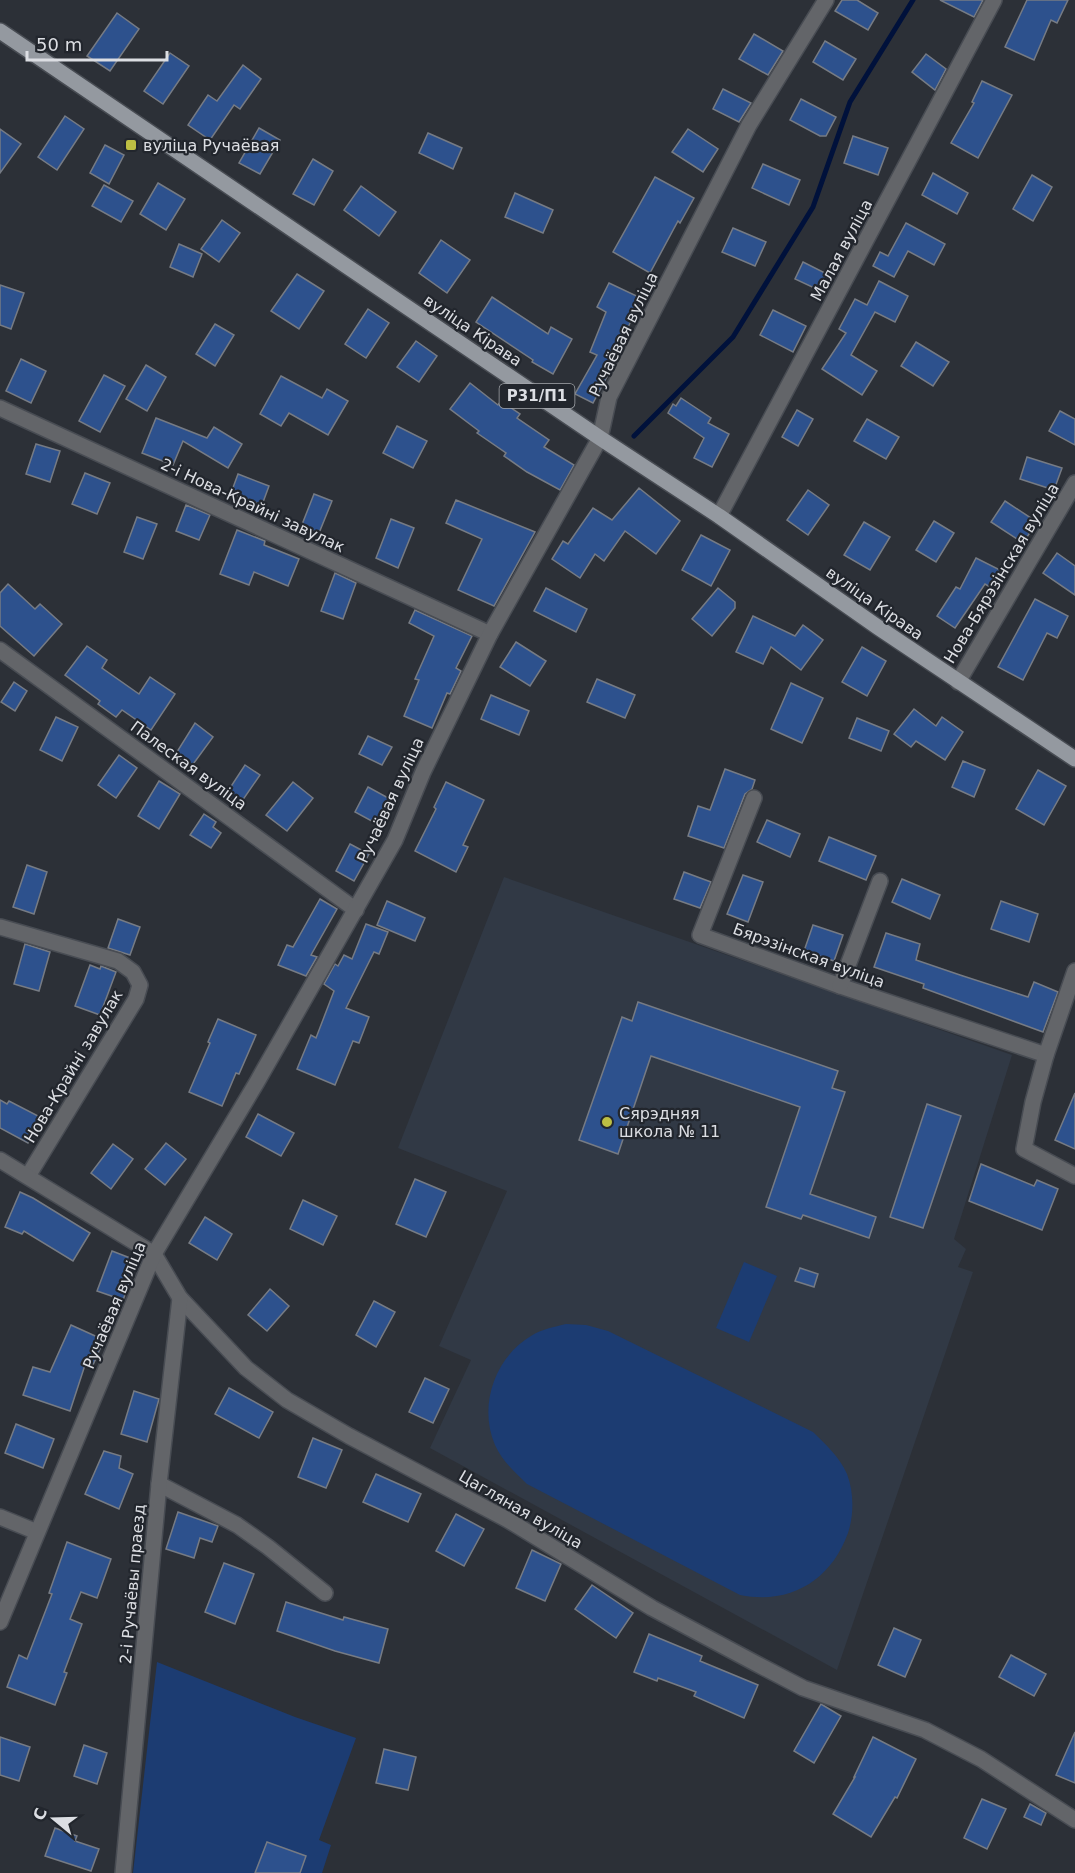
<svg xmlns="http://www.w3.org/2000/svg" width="1075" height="1873" font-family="'DejaVu Sans',sans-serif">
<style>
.built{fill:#313945}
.green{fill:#1c3c72}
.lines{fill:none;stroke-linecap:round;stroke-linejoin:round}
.stream{stroke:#00113b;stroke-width:5}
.building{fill:#2d518d;stroke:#767b84;stroke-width:1.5}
.minor-casing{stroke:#484c53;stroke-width:18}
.major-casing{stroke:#484c53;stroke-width:18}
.minor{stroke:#636569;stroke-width:15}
.major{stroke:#9499a0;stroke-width:15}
.poi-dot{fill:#bdbf43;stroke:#22262d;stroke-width:2}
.labels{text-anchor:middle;stroke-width:4.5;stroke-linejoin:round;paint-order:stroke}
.shield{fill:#22262d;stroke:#a4a7ac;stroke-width:1.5}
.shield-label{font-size:15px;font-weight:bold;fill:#dcdee3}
.poi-label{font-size:16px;fill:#dcdee3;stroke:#22262d;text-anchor:start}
.street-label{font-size:16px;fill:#dcdee3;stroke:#22262d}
</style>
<rect width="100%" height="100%" fill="#2c3037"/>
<polygon class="built" points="504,877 1012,1055 954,1239 966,1249 958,1267 973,1272 837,1670 430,1448 471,1360 439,1346 507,1191 398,1148"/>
<g class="green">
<polygon points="744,1262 777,1276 749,1342 716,1328"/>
<path d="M566,1324l20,1 22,6 205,101c13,13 26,24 34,42 7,18 7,41 1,59 -17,47 -57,72 -108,62l-213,-111c-12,-12 -25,-23 -32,-39 -17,-39 0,-88 36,-109 11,-7 23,-9 35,-12z"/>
<polygon points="157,1662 295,1717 356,1738 319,1840 331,1845 322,1873 133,1873"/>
</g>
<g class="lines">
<polyline class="stream" points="634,436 733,337 813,207 850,102 913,0"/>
</g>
<g class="building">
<polygon points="842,0 857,0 878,13 868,30 835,11"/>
<polygon points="940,0 983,0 974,17"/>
<polygon points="1027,0 1068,0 1057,23 1051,20 1034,60 1005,47"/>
<polygon points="117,13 139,29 110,71 87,56"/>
<polygon points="754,34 783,51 768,75 739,59"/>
<polygon points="825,41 856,59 843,80 813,62"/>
<polygon points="170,53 189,66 163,104 144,91"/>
<polygon points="926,54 946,69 935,90 912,72"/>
<polygon points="243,65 261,79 240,109 234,105 210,140 188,125 208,95 217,101"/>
<polygon points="982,81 1012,95 978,158 951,143 974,103 972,102"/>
<polygon points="723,89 751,103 739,122 713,109"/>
<polygon points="801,99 836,117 826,136 820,136 790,120"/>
<polygon points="65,116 84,129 57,170 38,157"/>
<polygon points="259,128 280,140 260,174 239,163"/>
<polygon points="0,129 21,144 0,173"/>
<polygon points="688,129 718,149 703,172 672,152"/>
<polygon points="428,133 462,148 453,169 419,153"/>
<polygon points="853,136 888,148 878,175 844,163"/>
<polygon points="105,145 124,155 109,184 90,173"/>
<polygon points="313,159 333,171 314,205 293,194"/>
<polygon points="763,164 800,180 789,205 752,188"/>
<polygon points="933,173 968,193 957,214 922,195"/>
<polygon points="1032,175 1052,187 1033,221 1013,209"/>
<polygon points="655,177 694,198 680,223 678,221 650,273 613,252"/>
<polygon points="158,183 185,199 166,230 140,214"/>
<polygon points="104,185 133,201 121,222 92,206"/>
<polygon points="361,186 396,212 379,236 344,210"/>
<polygon points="515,193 553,210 543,233 505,217"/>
<polygon points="222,220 240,233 219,262 201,249"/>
<polygon points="906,223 945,244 934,265 908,251 894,277 873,266 880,252 888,256"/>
<polygon points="733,228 766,242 755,266 722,252"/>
<polygon points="441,240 470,260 447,293 419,273"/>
<polygon points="179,244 202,254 193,277 170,267"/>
<polygon points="803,262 833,277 825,293 795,279"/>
<polygon points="297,274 324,291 299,329 271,311"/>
<polygon points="879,281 908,296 895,322 875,312 851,355 877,371 862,395 822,369 846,333 839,329 855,299 867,305"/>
<polygon points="609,283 643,299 630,323 608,375 593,403 575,394 597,355 590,352 606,312 597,307"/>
<polygon points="0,285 24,293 11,329 0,325"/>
<polygon points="492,297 548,334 551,327 572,339 553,374 532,362 533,360 476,322"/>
<polygon points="368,309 389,323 366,358 345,344"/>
<polygon points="773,310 806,326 793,352 760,335"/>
<polygon points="215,324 234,335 215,366 196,354"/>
<polygon points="416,341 437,356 419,382 397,367"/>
<polygon points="916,342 949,362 933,386 901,366"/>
<polygon points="21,359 46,371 31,403 6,391"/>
<polygon points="146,365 166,377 147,411 126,399"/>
<polygon points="104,375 125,386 100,432 79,421"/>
<polygon points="281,376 322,398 327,389 348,401 328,435 289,413 281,426 260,414"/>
<polygon points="470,383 498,405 501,401 520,414 517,418 549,440 544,447 574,465 560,490 527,472 504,456 506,453 477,433 479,431 450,409"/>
<polygon points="681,398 711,418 708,423 729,434 712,467 694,458 704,438 668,413 673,404 676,406"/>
<polygon points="797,410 813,419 798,446 782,437"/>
<polygon points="1060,411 1075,419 1075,445 1049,431"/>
<polygon points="156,418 207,438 214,427 242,444 228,468 183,441 173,465 142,453"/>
<polygon points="867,419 899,437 886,459 854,441"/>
<polygon points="397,426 427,441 413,468 383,453"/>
<polygon points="36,444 60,451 50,482 26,474"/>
<polygon points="1027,457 1062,468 1054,490 1020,479"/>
<polygon points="85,473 110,483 97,514 72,504"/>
<polygon points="238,474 269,486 262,505 231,493"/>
<polygon points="639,488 680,521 656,554 625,531 604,561 595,554 580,578 552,559 563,541 568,544 593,508 612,520"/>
<polygon points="808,490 829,505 808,535 787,520"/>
<polygon points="314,494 332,501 319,533 301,527"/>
<polygon points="456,500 535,532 494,606 458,590 482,539 446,523"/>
<polygon points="1005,501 1037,522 1023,543 991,522"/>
<polygon points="186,505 210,515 199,540 176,531"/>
<polygon points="137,517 157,524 143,559 124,552"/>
<polygon points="391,519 414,528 398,568 376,558"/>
<polygon points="934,521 954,533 936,562 916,550"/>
<polygon points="864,522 890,537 870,570 844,555"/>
<polygon points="237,530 265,541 264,545 299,559 288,586 254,572 249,585 220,574"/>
<polygon points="701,535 730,550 711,586 682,570"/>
<polygon points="1057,553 1075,566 1075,595 1043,573"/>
<polygon points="976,558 1006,573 997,591 985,584 955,628 937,616 956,587 960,589"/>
<polygon points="335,573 356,583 343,619 321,611"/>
<polygon points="8,584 35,609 40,604 62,624 34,656 0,626 0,593"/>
<polygon points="546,588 587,609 576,632 534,611"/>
<polygon points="718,588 735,602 735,608 712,636 692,619"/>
<polygon points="1035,599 1068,616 1057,638 1047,633 1023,680 998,667"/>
<polygon points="415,610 472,636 456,668 461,671 450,694 447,693 432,728 404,716 419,680 415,679 434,636 409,623"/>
<polygon points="753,616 795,636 803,625 823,640 801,670 771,647 763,664 736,652"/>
<polygon points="516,642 546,661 530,686 500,667"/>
<polygon points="87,646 107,660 102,668 139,694 150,677 175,694 151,730 122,710 116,717 98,704 100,701 65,675"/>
<polygon points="862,647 886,661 867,696 842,682"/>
<polygon points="597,679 635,695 625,718 587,702"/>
<polygon points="14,682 27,691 15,711 1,702"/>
<polygon points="791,683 823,698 802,743 771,729"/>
<polygon points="491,695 529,711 519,735 481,719"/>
<polygon points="914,709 936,726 942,717 963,732 945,760 916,741 911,747 894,734"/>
<polygon points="56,717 78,727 62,761 40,750"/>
<polygon points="857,718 889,731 881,751 849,738"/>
<polygon points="195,723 213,737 191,767 175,755"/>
<polygon points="368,736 392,747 382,765 359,754"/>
<polygon points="119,755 137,768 116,798 98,785"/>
<polygon points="963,761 985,770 974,797 952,787"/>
<polygon points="245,765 260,775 240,804 226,794"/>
<polygon points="725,769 755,780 752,789 745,794 724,848 688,836 698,806 710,810"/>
<polygon points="1038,770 1066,786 1044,825 1016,809"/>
<polygon points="159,781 180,794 159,829 138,816"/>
<polygon points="293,782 313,798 287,831 266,815"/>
<polygon points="446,782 484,800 463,845 468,847 456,872 415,851 436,809 434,807"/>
<polygon points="368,787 392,800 379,825 355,812"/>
<polygon points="204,814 216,822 213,827 221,833 211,848 190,835"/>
<polygon points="767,820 800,834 790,857 757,842"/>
<polygon points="829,837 876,856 866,880 819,861"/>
<polygon points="350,844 369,854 354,881 336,871"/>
<polygon points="27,865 47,872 34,914 13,907"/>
<polygon points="684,872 711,882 700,908 674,899"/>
<polygon points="743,875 763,882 748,922 727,914"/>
<polygon points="902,879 940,895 930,919 892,902"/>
<polygon points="320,899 337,909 311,955 317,957 306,976 278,965 287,945 293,947"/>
<polygon points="387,901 425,918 415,941 377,925"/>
<polygon points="1001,901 1038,914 1029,942 991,929"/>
<polygon points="118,919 140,927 130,955 108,948"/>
<polygon points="366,924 388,932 379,954 374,952 346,1008 369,1017 359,1043 353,1041 335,1085 297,1069 311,1035 316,1038 334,991 324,984 335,964 338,966 344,955 352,959"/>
<polygon points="813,925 843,935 834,961 804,951"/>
<polygon points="886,933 920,944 916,960 960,975 1028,997 1034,982 1058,992 1043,1032 923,988 924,984 874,967"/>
<polygon points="25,944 50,952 39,991 14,984"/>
<polygon points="90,965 100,969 101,966 116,972 100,1015 75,1006"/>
<polygon points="638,1002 838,1071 832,1088 845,1092 810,1194 876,1217 869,1238 803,1215 801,1219 766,1207 800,1107 651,1056 618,1154 579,1140 622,1017 632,1021"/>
<polygon points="218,1019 256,1035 239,1074 236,1073 222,1106 189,1092 210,1043 208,1042"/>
<polygon points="1075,1093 1075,1149 1055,1140"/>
<polygon points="0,1100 7,1104 9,1101 42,1118 28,1143 0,1128"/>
<polygon points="927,1104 961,1116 923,1228 890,1217"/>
<polygon points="258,1114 294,1133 281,1156 246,1137"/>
<polygon points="166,1143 186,1159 165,1185 145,1169"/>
<polygon points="113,1144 133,1159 111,1189 91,1173"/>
<polygon points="981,1164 1034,1186 1037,1180 1058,1189 1042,1230 969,1201"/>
<polygon points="415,1179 446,1192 426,1237 396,1224"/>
<polygon points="20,1192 33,1198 90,1233 73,1261 24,1231 22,1234 5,1227"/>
<polygon points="303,1200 337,1216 323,1245 290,1229"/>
<polygon points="205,1217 232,1234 217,1260 189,1243"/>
<polygon points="112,1251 138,1261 123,1300 97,1291"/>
<polygon points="800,1268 818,1274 814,1287 795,1281"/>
<polygon points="270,1289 289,1306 267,1331 248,1315"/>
<polygon points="374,1301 395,1312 376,1347 356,1335"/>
<polygon points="71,1325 104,1340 93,1365 86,1362 70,1411 23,1395 33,1367 50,1372"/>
<polygon points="425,1378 449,1389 433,1423 409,1412"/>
<polygon points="229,1388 273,1412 259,1438 215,1414"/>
<polygon points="134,1391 159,1399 147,1442 121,1434"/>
<polygon points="16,1424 54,1439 43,1468 5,1453"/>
<polygon points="313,1438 342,1450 326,1488 298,1477"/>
<polygon points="104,1451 121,1456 119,1468 133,1474 119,1509 85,1494"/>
<polygon points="376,1474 421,1494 408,1522 363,1502"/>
<polygon points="178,1512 218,1526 212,1542 200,1538 194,1558 166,1549"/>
<polygon points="456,1514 484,1529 464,1566 436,1551"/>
<polygon points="67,1542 111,1559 97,1598 81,1592 70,1619 82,1624 64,1672 67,1673 55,1705 7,1687 19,1655 27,1659 52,1594 49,1593"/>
<polygon points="532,1550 561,1564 545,1601 516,1588"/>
<polygon points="224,1563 254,1574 235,1624 205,1612"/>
<polygon points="592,1585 633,1613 616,1638 575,1609"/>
<polygon points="286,1602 343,1620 344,1617 388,1629 379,1663 335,1651 277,1631"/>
<polygon points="894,1628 921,1640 905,1677 878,1665"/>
<polygon points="649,1634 702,1656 700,1661 758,1685 744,1718 694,1696 696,1692 658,1678 657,1681 634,1672"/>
<polygon points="1011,1655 1046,1674 1034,1696 999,1677"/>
<polygon points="821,1704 841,1716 814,1763 794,1751"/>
<polygon points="1075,1732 1075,1783 1056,1775"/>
<polygon points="0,1737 30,1747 19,1781 0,1775"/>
<polygon points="873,1737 916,1759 897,1798 895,1797 871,1837 833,1814 855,1777 854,1777"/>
<polygon points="84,1745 107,1753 97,1784 74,1776"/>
<polygon points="384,1749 416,1757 408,1790 376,1783"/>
<polygon points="982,1799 1006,1809 987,1849 964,1838"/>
<polygon points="1030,1804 1046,1813 1041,1825 1024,1817"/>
<polygon points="55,1828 77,1836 75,1841 99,1849 91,1871 45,1856"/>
<polygon points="267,1842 306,1856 300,1873 255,1873"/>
</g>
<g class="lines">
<defs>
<g id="minor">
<polyline points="0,408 490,634"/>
<polyline points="719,516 994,0"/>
<polyline points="0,650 356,910"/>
<polyline points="958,682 1075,483"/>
<polyline points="754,798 700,935 840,986 1046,1055"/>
<polyline points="0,927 118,961 133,972 140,985 136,999 28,1176"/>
<polyline points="1075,971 1046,1055 1033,1102 1024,1149 1075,1176"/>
<polyline points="840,986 880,881"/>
<polyline points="0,1160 154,1254 180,1298 246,1368 287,1400 349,1436 508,1520 652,1608 755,1663 803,1688 925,1730 981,1759 1075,1820"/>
<polyline points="159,1484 237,1525 268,1547 325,1593"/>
<polyline points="0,1517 37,1532"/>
<polyline points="0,1622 154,1254 257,1082 395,840 423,772 490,634 600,438 609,397 749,125 826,0"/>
<polyline points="123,1873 159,1484 180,1298"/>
</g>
<polyline id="major" points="0,31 600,438 719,516 879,628 1075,759"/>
</defs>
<use href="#minor" class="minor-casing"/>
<use href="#major" class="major-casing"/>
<use href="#minor" class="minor"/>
<use href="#major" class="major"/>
</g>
<g class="poi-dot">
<rect x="125" y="139" width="12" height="12" rx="3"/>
<circle cx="607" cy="1122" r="6"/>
</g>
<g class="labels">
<rect class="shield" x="499.5" y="384" width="75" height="24" rx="4.5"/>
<g class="shield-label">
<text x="537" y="401">Р31/П1</text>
</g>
<g class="poi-label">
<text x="143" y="151">вуліца Ручаёвая</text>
<text x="619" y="1119">Сярэдняя<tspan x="619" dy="18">школа № 11</tspan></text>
</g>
<g class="street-label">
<text transform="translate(841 250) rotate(-62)" y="6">Малая вуліца</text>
<text transform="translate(473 330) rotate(34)" y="6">вуліца Кірава</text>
<text transform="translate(623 334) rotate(-64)" y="6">Ручаёвая вуліца</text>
<text transform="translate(253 505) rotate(25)" y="6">2-і Нова-Крайні завулак</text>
<text transform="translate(1001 573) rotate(-59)" y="6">Нова-Бярэзінская вуліца</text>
<text transform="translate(875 603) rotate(35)" y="6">вуліца Кірава</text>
<text transform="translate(189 765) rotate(36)" y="6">Палеская вуліца</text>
<text transform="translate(390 800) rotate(-65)" y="6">Ручаёвая вуліца</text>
<text transform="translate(809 955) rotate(20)" y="6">Бярэзінская вуліца</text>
<text transform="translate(73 1066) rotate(-59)" y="6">Нова-Крайні завулак</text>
<text transform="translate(114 1305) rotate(-67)" y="6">Ручаёвая вуліца</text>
<text transform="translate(521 1509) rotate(30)" y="6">Цагляная вуліца</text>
<text transform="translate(132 1584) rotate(-85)" y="6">2-і Ручаёвы праезд</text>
</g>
</g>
<g transform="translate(54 1819) rotate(289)" stroke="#22262d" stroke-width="4.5" paint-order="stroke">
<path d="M0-4.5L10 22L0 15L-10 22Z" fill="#dcdee3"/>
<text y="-9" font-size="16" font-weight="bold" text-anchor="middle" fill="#dcdee3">С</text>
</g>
<path d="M27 51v9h140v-9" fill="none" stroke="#dcdee3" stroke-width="3"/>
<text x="36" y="51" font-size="18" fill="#dcdee3" stroke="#22262d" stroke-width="4.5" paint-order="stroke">50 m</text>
</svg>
